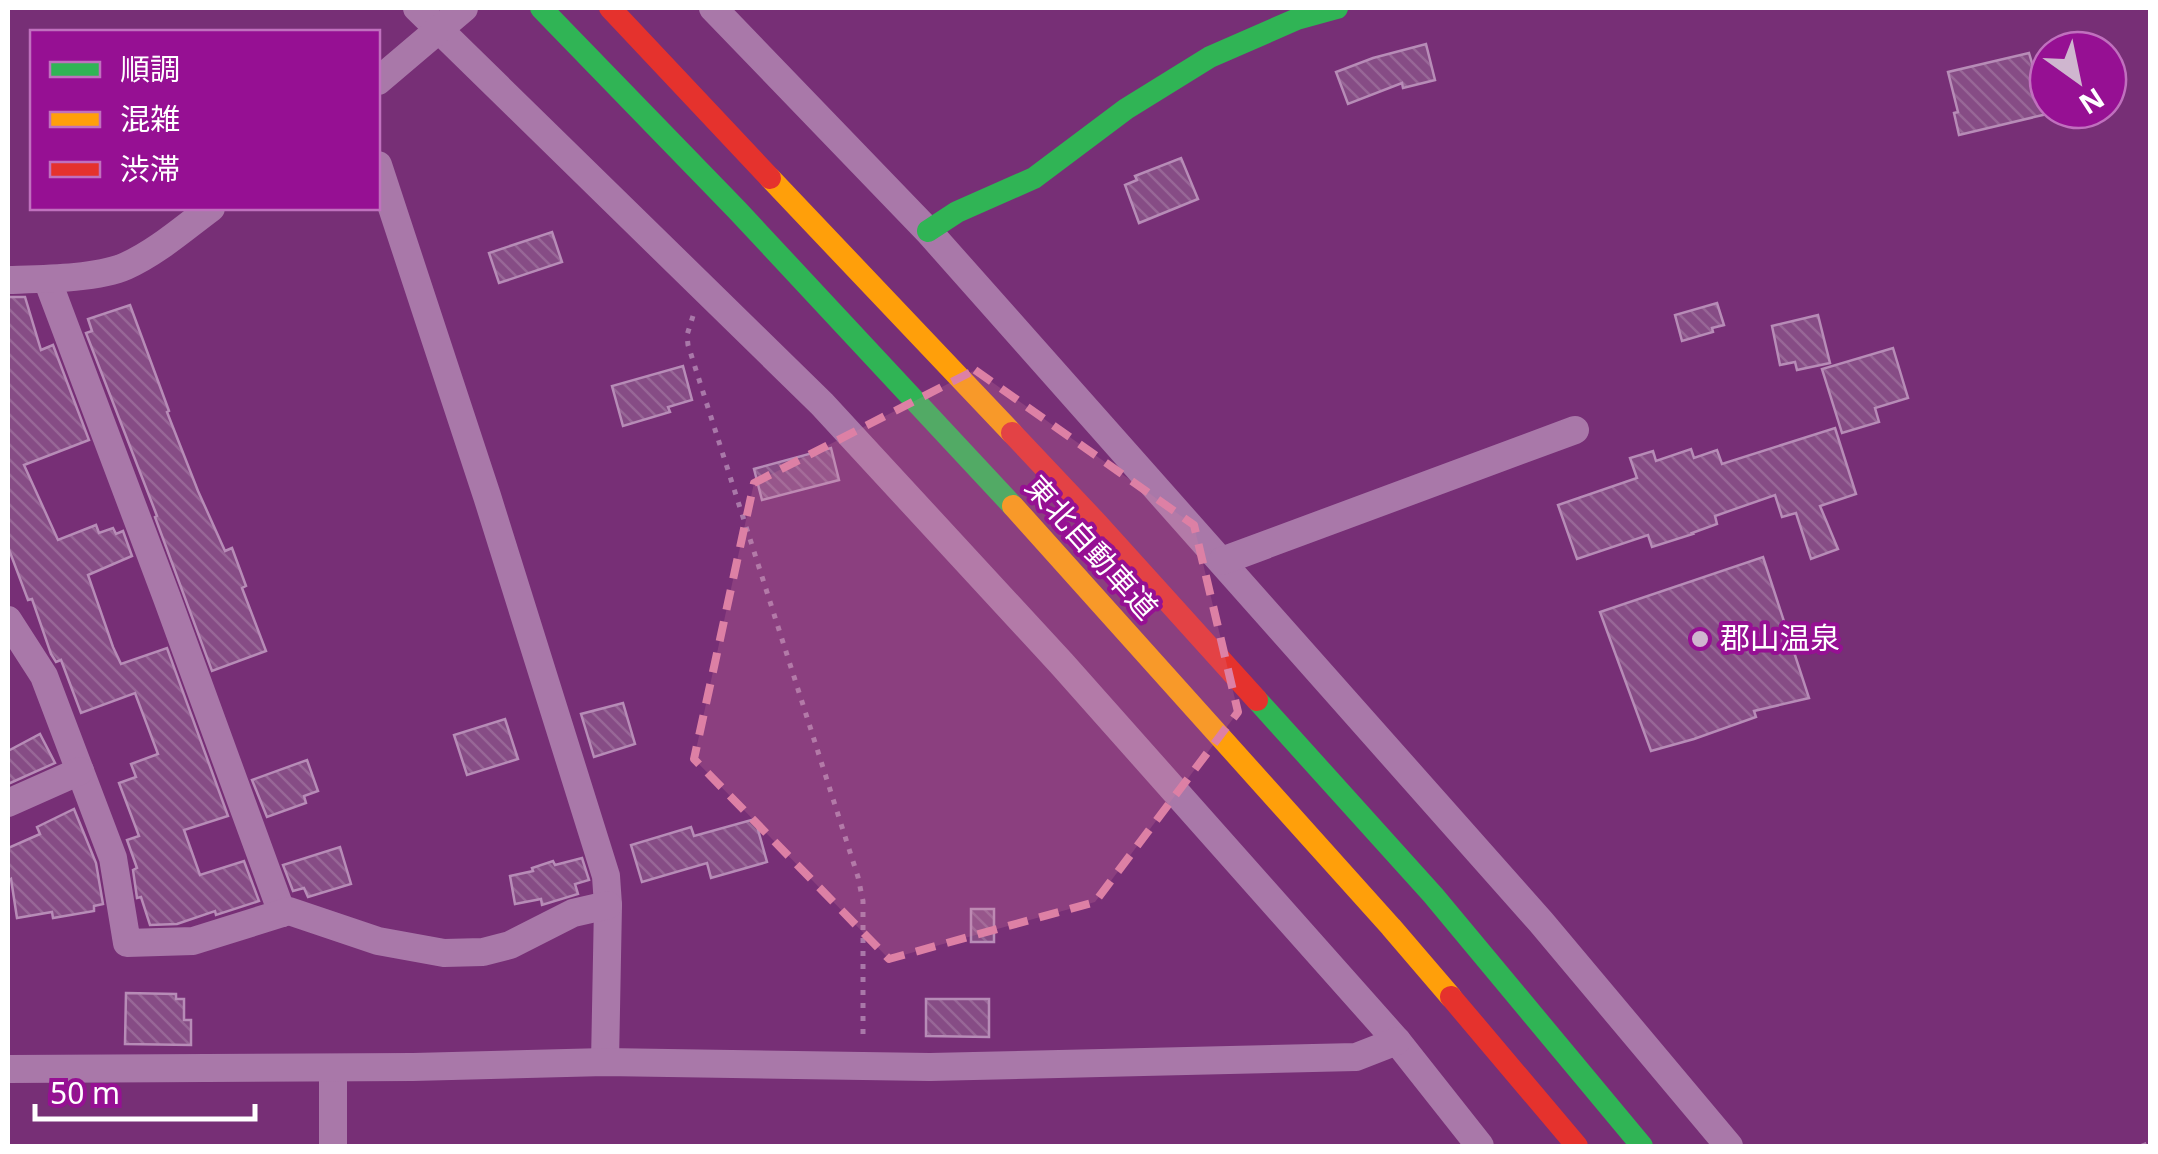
<svg xmlns="http://www.w3.org/2000/svg" width="2158" height="1154" font-family="'Noto Sans','Noto Sans JP',sans-serif">
<style>
.building{fill:url(#building-back-hatch);stroke:#b78cb7;stroke-width:2.5}
.lines{fill:none;stroke-linecap:round;stroke-linejoin:round}
.path{stroke:#a978a9;stroke-width:5;stroke-dasharray:5 8;stroke-linecap:butt}
.street{stroke:#a978a9;stroke-width:28}
.fast{stroke:#30b455;stroke-width:22}
.slow{stroke:#ff9f0a;stroke-width:22}
.jam{stroke:#e5322d;stroke-width:22}
.marked{fill:#dd80a5;fill-opacity:0.2;stroke:#dd80a5;stroke-width:8;stroke-dasharray:20 12;stroke-linejoin:round}
.poi-dot{fill:#cfb6cf;stroke:#961093;stroke-width:4}
.labels{text-anchor:middle;stroke-width:8;stroke-linejoin:round;paint-order:stroke}
.street-label{font-size:30px;fill:#fff;stroke:#961093}
.poi-label{font-size:30px;fill:#fff;stroke:#961093;text-anchor:start}
</style>
<defs>
<pattern id="building-back-hatch" width="6" height="6" patternUnits="userSpaceOnUse" patternTransform="scale(2.5)"><rect width="6" height="6" fill="#864c85"/><path d="M-1 5l2 2M0 0l6 6M5-1l2 2" fill="none" stroke="#986797"/></pattern>
</defs>
<rect width="100%" height="100%" fill="#772f76"/>
<g class="building">
<polygon points="1426,44 1435,80 1403,88 1402,83 1348,104 1336,72 1373,58"/>
<polygon points="2029,53 2047,114 1959,135 1954,113 1958,112 1948,72"/>
<polygon points="1181,158 1198,199 1139,223 1125,185 1137,180 1135,176"/>
<polygon points="552,232 562,262 499,283 489,253"/>
<polygon points="8,297 25,297 41,350 53,345 89,440 24,465 58,540 96,525 99,533 113,528 116,534 123,531 132,556 88,575 113,647 121,664 167,648 228,816 184,830 200,875 244,861 259,901 216,915 215,911 177,924 150,925 141,897 137,898 133,870 137,868 127,840 139,836 119,783 136,777 131,764 158,754 135,693 81,713 61,660 56,662 51,654 32,599 28,600 8,547"/>
<polygon points="1717,303 1724,325 1712,328 1713,332 1682,341 1675,315"/>
<polygon points="130,305 169,411 167,412 198,491 225,551 232,548 246,586 242,588 266,651 212,671 155,517 157,516 86,333 92,331 88,319"/>
<polygon points="1818,315 1830,363 1797,370 1795,362 1780,365 1772,326"/>
<polygon points="1893,348 1908,398 1875,408 1879,422 1842,433 1822,369"/>
<polygon points="683,366 692,400 668,407 670,412 623,426 612,386"/>
<polygon points="1835,428 1856,494 1820,506 1838,549 1811,559 1796,513 1782,517 1775,495 1715,516 1717,524 1692,533 1693,534 1652,547 1648,535 1577,559 1558,505 1637,478 1630,458 1653,451 1656,461 1691,449 1694,458 1717,450 1722,464"/>
<polygon points="831,448 839,480 762,500 754,469"/>
<polygon points="1763,557 1809,698 1754,711 1756,717 1694,739 1651,751 1600,612"/>
<polygon points="623,703 635,744 594,757 581,714"/>
<polygon points="505,719 518,759 467,775 454,735"/>
<polygon points="40,734 55,763 8,784 8,751"/>
<polygon points="307,760 318,791 304,796 306,803 267,817 252,780"/>
<polygon points="74,809 96,863 103,904 94,906 94,911 53,918 52,912 17,918 11,879 8,881 8,848 40,834 37,827"/>
<polygon points="755,819 767,862 711,878 707,863 642,882 631,845 691,827 694,836"/>
<polygon points="340,847 351,884 308,897 304,888 293,891 283,865"/>
<polygon points="582,858 589,880 575,884 578,894 542,905 541,899 515,904 510,876 533,871 532,868 553,861 555,865"/>
<rect x="971" y="909" width="23" height="33"/>
<polygon points="126,993 176,994 176,999 184,999 184,1020 191,1020 191,1045 125,1044"/>
<polygon points="926,999 989,999 989,1037 926,1036"/>
</g>
<g class="lines">
<g class="path">
<polyline points="693,316 687,335 688,345 858,877 863,901 863,1037"/>
<polyline points="2142,1146 2150,1143"/>
</g>
<g class="street">
<polyline points="417,8 822,404 1062,664 1397,1041 1480,1146"/>
<polyline points="713,8 928,231 1541,922 1729,1146"/>
<polyline points="378,81 464,8"/>
<polyline points="378,165 487,496 606,876 608,905 605,1062"/>
<polyline points="47,279 167,598 282,913"/>
<path d="M8,280c32,-1 89,-1 118,-14 31,-14 58,-38 85,-58"/>
<polyline points="1222,561 1575,430"/>
<polyline points="8,620 44,676 113,858 127,943 193,941 289,911 378,941 444,953 483,952 510,945 573,913 608,905"/>
<polyline points="8,803 80,771"/>
<polyline points="333,1068 333,1146"/>
<polyline points="8,1069 413,1067 605,1062 930,1067 1356,1057 1397,1041"/>
</g>
<g class="fast">
<polyline points="541,8 737,210 1013,506"/>
<polyline points="928,231 957,212 1034,178 1126,109 1210,57 1297,19 1337,8"/>
<polyline points="1257,700 1433,895 1642,1146"/>
</g>
<g class="slow">
<polyline points="770,178 1012,433"/>
<polyline points="1013,506 1391,927 1451,997"/>
</g>
<g class="jam">
<polyline points="610,8 770,178"/>
<polyline points="1012,433 1097,523 1257,700"/>
<polyline points="1451,997 1577,1146"/>
</g>
</g>
<path class="marked" d="M975,370l219,155 44,187 -143,190 -206,57 -195,-200 60,-276z"/>
<circle class="poi-dot" cx="1700" cy="639" r="10"/>
<g class="labels">
<g class="street-label">
<text transform="translate(1091 548) rotate(48)" y="10">東北自動車道</text>
</g>
<g class="poi-label">
<text x="1720" y="649">郡山温泉</text>
</g>
</g>
<rect width="2158" height="1154" fill="none" stroke="#ffffff" stroke-width="20"/>
<rect x="30" y="30" width="350" height="180" fill="#961093" stroke="#c070be" stroke-width="2.5"/>
<rect x="50" y="62" width="50" height="15" fill="#30b455" stroke="#c070be" stroke-width="2.5"/>
<text x="120" y="80" font-size="30" fill="#ffffff">順調</text>
<rect x="50" y="112" width="50" height="15" fill="#ff9f0a" stroke="#c070be" stroke-width="2.5"/>
<text x="120" y="130" font-size="30" fill="#ffffff">混雑</text>
<rect x="50" y="162" width="50" height="15" fill="#e5322d" stroke="#c070be" stroke-width="2.5"/>
<text x="120" y="180" font-size="30" fill="#ffffff">渋滞</text>
<g transform="translate(2078 80) rotate(147)"><circle r="48" fill="#961093" stroke="#c070be" stroke-width="2.5"/>
<path d="M0-8L18 38L0 25L-18 38Z" fill="#cfb6cf"/>
<text y="-15" font-size="28" font-weight="bold" text-anchor="middle" fill="#ffffff">N</text>
</g>
<path d="M35 1104v15h220v-15" fill="none" stroke="#ffffff" stroke-width="5"/>
<text x="50" y="1104" font-size="30" fill="#ffffff" stroke="#961093" stroke-width="8" paint-order="stroke">50 m</text>
</svg>
